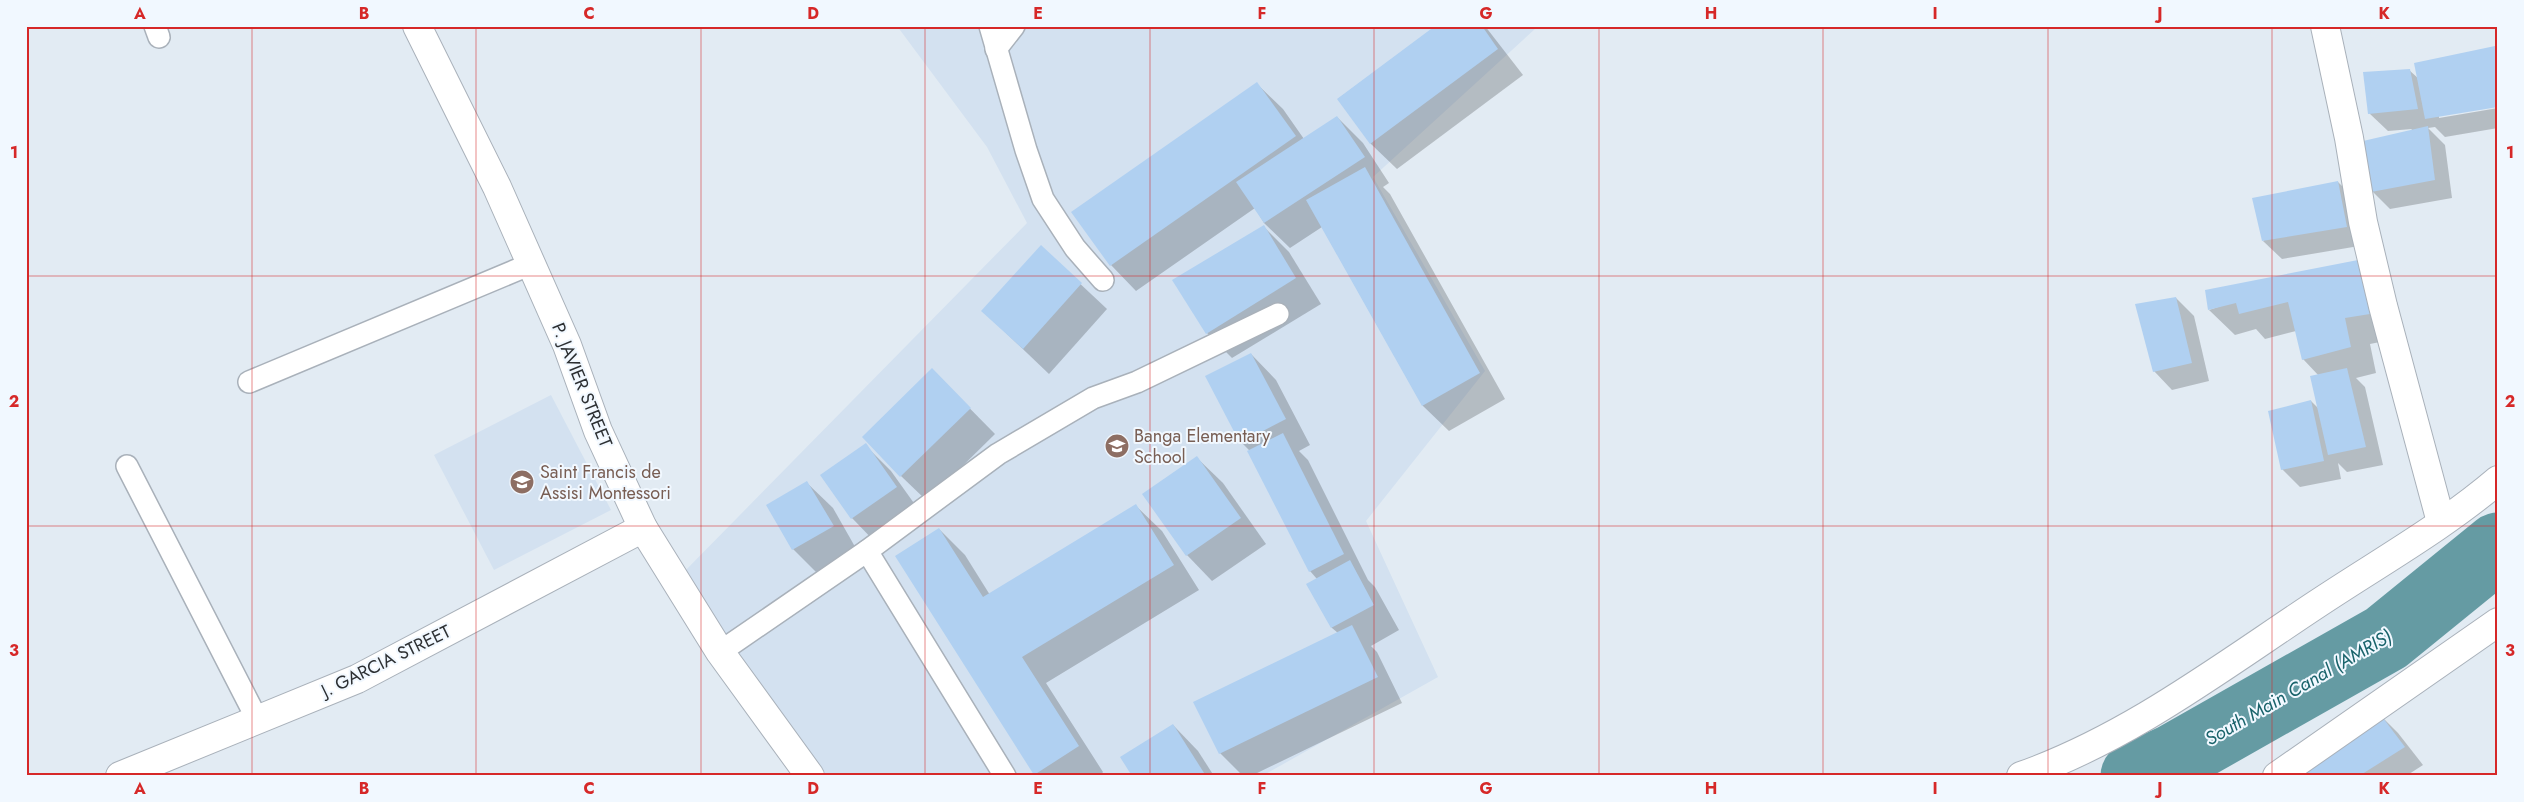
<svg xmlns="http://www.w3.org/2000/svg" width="2524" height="802" font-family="Jost,sans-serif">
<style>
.built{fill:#d3e1f0}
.shadow{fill:#0003}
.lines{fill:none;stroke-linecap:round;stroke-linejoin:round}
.river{stroke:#659ba3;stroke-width:69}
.building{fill:#b0d0f1}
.lane-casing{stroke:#a9b1ba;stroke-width:24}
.street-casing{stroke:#a9b1ba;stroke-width:30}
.lane{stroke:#fff;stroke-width:21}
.street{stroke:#fff;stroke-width:28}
.grid{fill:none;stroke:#d62828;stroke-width:1;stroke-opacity:0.55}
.labels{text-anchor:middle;stroke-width:4;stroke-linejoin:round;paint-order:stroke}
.street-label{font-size:18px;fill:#2d3033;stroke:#f1f8ff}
.education-label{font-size:18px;fill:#785e54;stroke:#f1f8ff;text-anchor:start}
.water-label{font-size:19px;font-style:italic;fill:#19636b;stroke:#f1f8ff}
.neatline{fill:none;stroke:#d62828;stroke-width:2}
.grid-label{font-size:16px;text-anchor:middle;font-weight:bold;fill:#d62828}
</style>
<rect width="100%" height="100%" fill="#e2ebf3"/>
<g class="built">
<polygon points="897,26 1535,26 1536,28 1373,177 1485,371 1366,521 1438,677 1262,776 824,776 681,575 1027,223 987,147"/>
<polygon points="551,395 611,510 494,570 434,455"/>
</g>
<g class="shadow">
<polygon points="1437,26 1485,26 1523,75 1397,169 1371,144 1338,99"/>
<polygon points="2494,48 2498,51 2498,106 2439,115 2439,118 2498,108 2498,128 2445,137 2435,127 2428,128 2445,145 2452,198 2390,209 2372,191 2412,129 2388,131 2369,113 2409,70 2419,79"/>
<polygon points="1257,84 1283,109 1304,139 1337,117 1363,143 1389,183 1383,187 1390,194 1505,399 1449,431 1423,406 1322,227 1290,248 1264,223 1255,208 1136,291 1111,265"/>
<polygon points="2338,182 2356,200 2365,245 2282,259 2263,241"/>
<polygon points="1263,226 1289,252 1321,304 1232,358 1207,333"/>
<polygon points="1041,247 1107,309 1049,374 983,311"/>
<polygon points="2357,261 2395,339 2370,344 2376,373 2356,378 2365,387 2383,465 2347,472 2338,463 2341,479 2300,487 2282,469 2311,401 2319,409 2319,376 2303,359 2296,331 2265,339 2256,329 2235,335 2209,310"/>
<polygon points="2176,298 2194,316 2209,381 2172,390 2154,371"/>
<polygon points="1251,354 1276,380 1310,445 1299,451 1308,460 1368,580 1375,587 1399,630 1371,646 1377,652 1402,703 1251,776 1243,776 1220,753 1338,633 1332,628 1308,584 1317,579 1310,571 1250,451 1241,442"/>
<polygon points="932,370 995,434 927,501 901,476"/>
<polygon points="865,445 891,471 921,513 877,544 852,518"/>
<polygon points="1197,458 1223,483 1266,544 1212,581 1187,555 1144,495"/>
<polygon points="807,483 833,508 858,552 819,575 793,549"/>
<polygon points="1136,506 1162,531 1199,590 1046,683 1103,772 1100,776 1037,776 939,529 965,555 990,595"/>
<polygon points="2380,715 2398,733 2423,765 2406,776 2288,776"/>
<polygon points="1173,725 1198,751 1214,776 1133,776"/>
</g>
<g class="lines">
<polyline class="river" points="2135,776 2174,758 2386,638 2498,547"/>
</g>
<g class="building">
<polygon points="1435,26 1482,26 1498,49 1370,144 1337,99"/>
<polygon points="2495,46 2498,71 2498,107 2425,119 2414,63"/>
<polygon points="2410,69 2418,109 2368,114 2363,72"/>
<polygon points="1257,82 1296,136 1110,266 1071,212"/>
<polygon points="1337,116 1365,157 1264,223 1236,182"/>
<polygon points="2428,126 2435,180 2371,192 2363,141"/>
<polygon points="1365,167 1480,373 1422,406 1306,200"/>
<polygon points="2338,181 2347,227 2262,241 2252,198"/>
<polygon points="1264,225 1296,278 1206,334 1172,280"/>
<polygon points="1041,245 1082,283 1023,349 981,311"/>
<polygon points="2358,260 2370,314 2345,318 2351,347 2302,360 2288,302 2239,314 2236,303 2208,310 2205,290"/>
<polygon points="2176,297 2192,363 2153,372 2135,304"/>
<polygon points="1251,353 1286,419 1240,443 1205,376"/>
<polygon points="932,368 971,408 900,477 862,437"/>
<polygon points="2347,368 2366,447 2328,455 2310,376"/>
<polygon points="2311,400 2324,461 2281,470 2268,411"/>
<polygon points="1283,433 1344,554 1309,572 1247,451"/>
<polygon points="866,443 897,487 851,519 820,475"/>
<polygon points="1197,456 1241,518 1186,556 1142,494"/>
<polygon points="807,481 834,526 792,550 766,505"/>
<polygon points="1136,504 1174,565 1022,657 1079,746 1034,775 895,556 939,528 983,597"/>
<polygon points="1350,560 1374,605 1331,628 1306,584"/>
<polygon points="1352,625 1378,677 1219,754 1193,702"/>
<polygon points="2380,714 2405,747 2359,776 2286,776"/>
<polygon points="1173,724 1206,776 1132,776 1120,757"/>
</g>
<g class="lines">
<defs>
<g id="lane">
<polyline points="155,26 159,37"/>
<polyline points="990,26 1026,150 1043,199 1075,248 1103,280"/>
<polyline points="996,49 1014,26"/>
<polyline points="249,382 531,264"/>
<polyline points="127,466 257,719"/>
<polyline points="867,551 1005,776"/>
<polyline points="720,652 867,551 998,454 1093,398 1137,382 1278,314"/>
</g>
<g id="street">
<polyline points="417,26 497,187 567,345 598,431 643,528 720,652 810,776"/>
<polyline points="2325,26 2349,138 2363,222 2383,306 2441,522"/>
<polyline points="120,776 357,679 643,528"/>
<path d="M2021,776c108,-38 202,-110 296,-172 60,-40 126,-77 181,-124"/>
<polyline points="2277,776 2498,622"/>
</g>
</defs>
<use href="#lane" class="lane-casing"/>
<use href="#street" class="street-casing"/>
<use href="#lane" class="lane"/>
<use href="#street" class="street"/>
</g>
<path class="grid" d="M252,26v750M476,26v750M701,26v750M925,26v750M1150,26v750M1374,26v750M1599,26v750M1823,26v750M2048,26v750M2272,26v750M26,276h2472M26,526h2472"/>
<defs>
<symbol id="school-disc" viewBox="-11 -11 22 22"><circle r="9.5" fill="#8d6e63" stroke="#f1f8ff"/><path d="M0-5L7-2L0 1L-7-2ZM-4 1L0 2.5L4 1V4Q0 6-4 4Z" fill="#fff"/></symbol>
</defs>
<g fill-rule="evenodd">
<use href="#school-disc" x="1103" y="432" width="28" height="28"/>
<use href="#school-disc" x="508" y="468" width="28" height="28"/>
</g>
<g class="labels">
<g class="street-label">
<text transform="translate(582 385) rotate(68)" y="6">P. JAVIER STREET</text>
<text transform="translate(386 661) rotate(-26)" y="6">J. GARCIA STREET</text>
</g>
<g class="education-label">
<text x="1134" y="442">Banga Elementary<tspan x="1134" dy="21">School</tspan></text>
<text x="540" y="478">Saint Francis de<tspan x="540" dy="21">Assisi Montessori</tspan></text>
</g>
<g class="water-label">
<text transform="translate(2298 687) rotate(-30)" y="7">South Main Canal (AMRIS)</text>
</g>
</g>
<rect width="2524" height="802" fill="none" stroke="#f1f8ff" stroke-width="55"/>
<rect x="28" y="28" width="2468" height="746" class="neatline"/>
<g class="grid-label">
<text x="140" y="19">A</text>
<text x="364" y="19">B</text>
<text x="589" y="19">C</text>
<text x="813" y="19">D</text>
<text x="1038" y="19">E</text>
<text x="1262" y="19">F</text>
<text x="1486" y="19">G</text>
<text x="1711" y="19">H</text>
<text x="1935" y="19">I</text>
<text x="2160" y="19">J</text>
<text x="2384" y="19">K</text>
<text x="14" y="158">1</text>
<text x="2510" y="158">1</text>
<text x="14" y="407">2</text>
<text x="2510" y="407">2</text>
<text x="14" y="656">3</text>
<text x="2510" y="656">3</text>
<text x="140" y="794">A</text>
<text x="364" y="794">B</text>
<text x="589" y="794">C</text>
<text x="813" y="794">D</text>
<text x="1038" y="794">E</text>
<text x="1262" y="794">F</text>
<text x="1486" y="794">G</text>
<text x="1711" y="794">H</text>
<text x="1935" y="794">I</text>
<text x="2160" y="794">J</text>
<text x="2384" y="794">K</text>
</g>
</svg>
